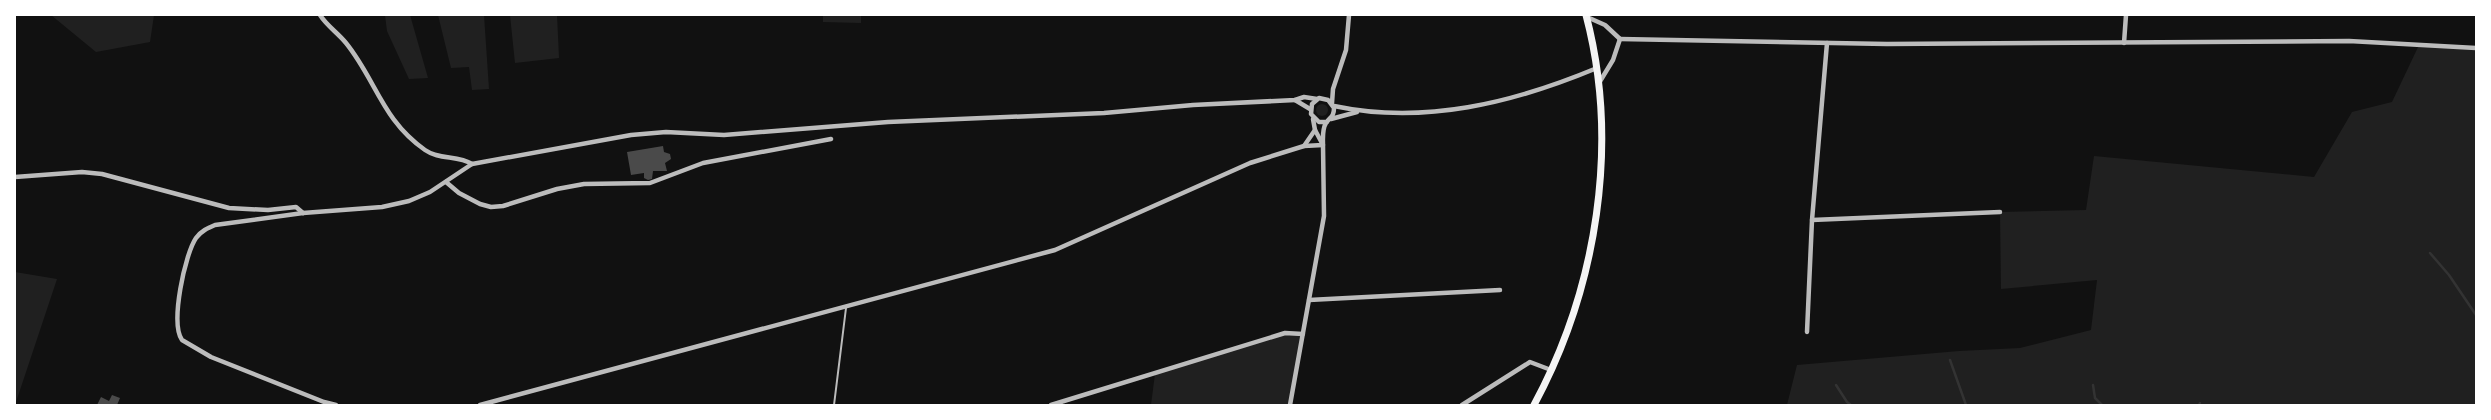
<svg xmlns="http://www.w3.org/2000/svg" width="2491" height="420" font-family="Overpass,sans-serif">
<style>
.green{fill:#202020}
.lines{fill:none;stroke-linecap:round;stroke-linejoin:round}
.stream{stroke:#333;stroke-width:2.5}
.building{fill:#4a4a4a}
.service{stroke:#bcbcbc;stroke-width:2}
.minor{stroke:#bcbcbc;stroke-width:4.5}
.primary{stroke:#f5f5f5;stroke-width:7}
</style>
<rect width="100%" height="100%" fill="#111"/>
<g class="green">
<polygon points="51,15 154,15 150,42 96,52"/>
<polygon points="385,15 410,15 428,78 409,79 387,31"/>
<polygon points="438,15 484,15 489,89 472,90 469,67 451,68"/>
<polygon points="510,15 557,15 559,58 515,63"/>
<polygon points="823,15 861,15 861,23 823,22"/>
<polygon points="2419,45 2476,48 2476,405 1787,405 1797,365 1959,351 2020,348 2091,330 2097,280 2001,289 2000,212 2086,210 2094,156 2314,177 2352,112 2392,102"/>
<circle cx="1322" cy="110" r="6"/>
<polygon points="15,272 57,279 15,405"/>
<polygon points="1286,334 1303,334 1290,405 1151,405 1155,374"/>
</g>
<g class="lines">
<g class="stream">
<polyline points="2430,253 2449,275 2476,315"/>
<polyline points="1950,360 1966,405"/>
<polyline points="1836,385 1847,402 1851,405"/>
<polyline points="2093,385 2095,398 2102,405"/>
<polyline points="2199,405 2200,403"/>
</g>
</g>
<g class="building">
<polygon points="663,146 664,152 670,154 671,159 665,163 667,171 653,171 652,179 648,180 644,178 644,173 631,175 627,152"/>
<polygon points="112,395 120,398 117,405 97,405 101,397 109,401"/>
</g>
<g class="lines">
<polyline class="service" points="834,405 846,308"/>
<g class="minor">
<path d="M320,15c7,11 18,18 26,28 30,37 36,77 79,107 14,10 33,5 47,14"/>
<polyline points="1587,17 1605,25 1620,39"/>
<polyline points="1620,39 1887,44 2349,41 2476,48"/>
<polyline points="2124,43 2126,15"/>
<polyline points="1599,83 1613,60 1620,39"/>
<polyline points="1295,100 1310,109"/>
<polyline points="1332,103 1333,89 1346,50 1349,15"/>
<path d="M1334,106c90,19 179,-3 263,-38"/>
<polyline points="1331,119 1357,112"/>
<polyline points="1304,146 1315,130 1313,119"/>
<polyline points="15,177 82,172 102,174 229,208 268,210 296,207 303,213"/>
<polyline points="446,182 459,193 480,204 491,207 503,206 557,189 584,184 650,183 703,163 831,139"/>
<polyline points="1812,220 2000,212"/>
<polyline points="1309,300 1500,290"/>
<polyline points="1807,332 1812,220 1827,43"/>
<path d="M336,405l-12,-3 -113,-45 -29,-17c-12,-17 3,-86 14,-102 5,-7 12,-10 19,-13l88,-12 79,-6 27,-6 21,-9 42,-28 159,-29 35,-3 58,3 164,-13 216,-9 89,-8 102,-5 9,-3 13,2"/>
<path d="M480,405l575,-155 195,-87 54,-17 19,-1c0,-6 -1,-16 3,-22 4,-6 8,-6 8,-15l-6,-8 -9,-2 -7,6 -1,10 8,8h8"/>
<polyline points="1051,405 1285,333 1303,334"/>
<polyline points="1290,405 1324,216 1323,145 1315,130"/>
<polyline points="1462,405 1530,362 1551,370"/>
</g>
<path class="primary" d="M1534,405c63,-117 86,-261 52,-390"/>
</g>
<rect width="2491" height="420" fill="none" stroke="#ffffff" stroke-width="32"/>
</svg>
